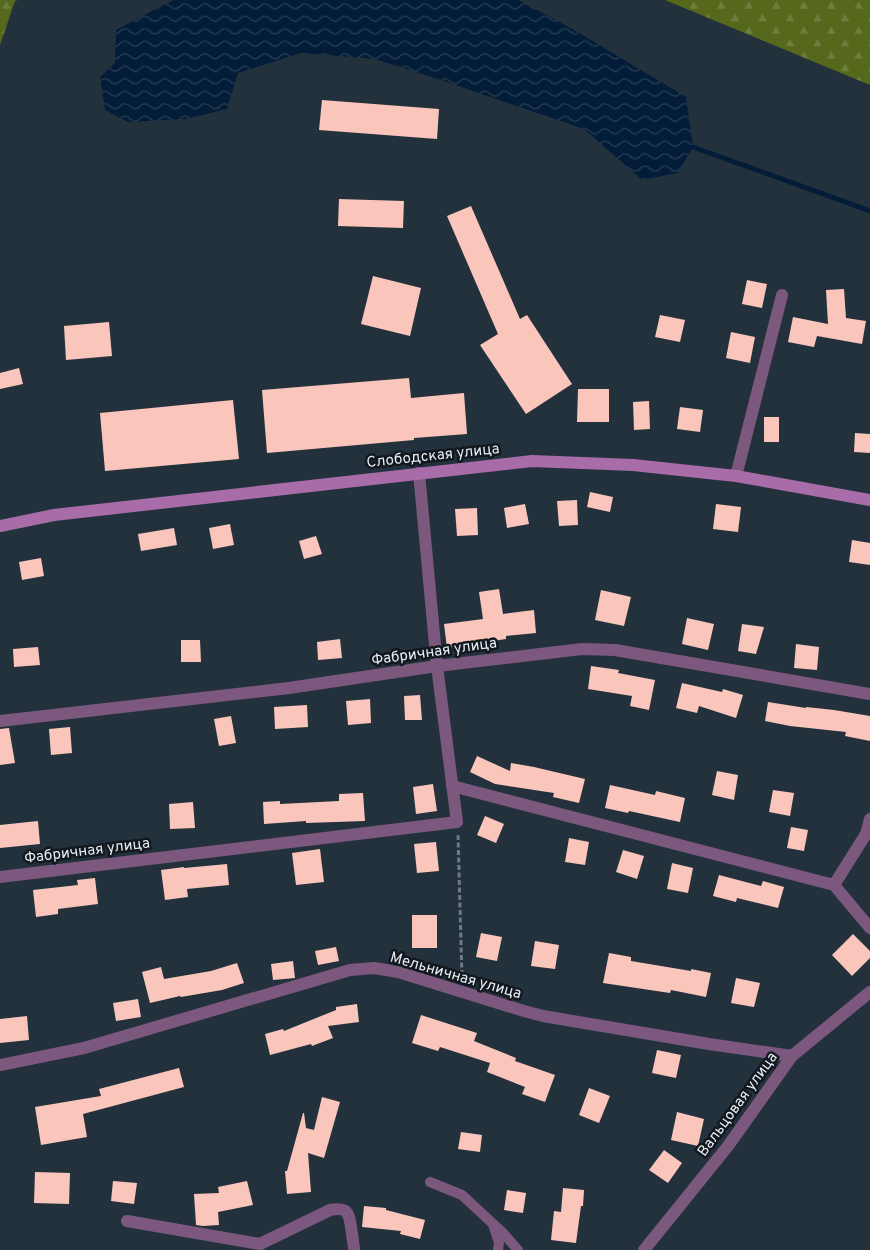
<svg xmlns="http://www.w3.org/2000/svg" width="870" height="1250" font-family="Overpass,sans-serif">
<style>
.forest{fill:url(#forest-firs)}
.water{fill:url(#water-waves)}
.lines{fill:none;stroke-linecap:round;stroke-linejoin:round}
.stream{stroke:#031d38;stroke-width:5}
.building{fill:#fac6bc}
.path{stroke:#6e7a85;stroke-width:3;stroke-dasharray:5 2.5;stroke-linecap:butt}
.lane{stroke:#7d587e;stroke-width:10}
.street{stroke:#7d587e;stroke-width:12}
.secondary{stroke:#a86da9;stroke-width:12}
.labels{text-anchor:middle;stroke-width:5;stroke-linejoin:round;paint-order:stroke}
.street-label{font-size:15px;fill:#e5eef6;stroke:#12181d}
</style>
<defs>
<pattern id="forest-firs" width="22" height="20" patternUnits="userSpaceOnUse" patternTransform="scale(1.25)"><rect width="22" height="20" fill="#55681b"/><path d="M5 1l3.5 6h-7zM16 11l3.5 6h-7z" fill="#6d7e3d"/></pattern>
<pattern id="water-waves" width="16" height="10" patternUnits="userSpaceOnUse" patternTransform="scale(1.25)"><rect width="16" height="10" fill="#031d38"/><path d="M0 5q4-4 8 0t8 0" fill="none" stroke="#283e55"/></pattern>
</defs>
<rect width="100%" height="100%" fill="#23313d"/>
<g class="forest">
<polygon points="0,0 18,0 15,1 0,45"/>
<polygon points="665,0 870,0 870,85"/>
</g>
<polygon class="water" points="174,0 519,0 576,31 686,97 693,147 678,173 642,180 584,129 435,78 375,59 301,53 238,73 227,109 186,119 128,122 105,110 100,77 115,63 116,30 159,7"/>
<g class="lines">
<polyline class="stream" points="693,147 870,211"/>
</g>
<g class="building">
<polygon points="322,100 439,109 437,139 319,130"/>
<polygon points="339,199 404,201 403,228 338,226"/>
<polygon points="471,206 520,319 527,315 572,384 526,414 480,345 498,334 447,216"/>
<polygon points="373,276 421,288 410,336 361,324"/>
<polygon points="747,280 767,284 762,308 742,304"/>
<polygon points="844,289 846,318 866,321 862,344 817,336 814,347 788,342 793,317 828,324 826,290"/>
<polygon points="660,315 685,320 680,342 655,337"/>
<polygon points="109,322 112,356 66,360 64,326"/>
<polygon points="731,332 755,337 750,363 726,358"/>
<polygon points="19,368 23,384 0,389 0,373"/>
<polygon points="409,378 411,398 464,393 467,434 414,438 414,440 267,453 262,390"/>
<polygon points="578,389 609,389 609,422 577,422"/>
<polygon points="233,400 239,459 105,471 100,413"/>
<polygon points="649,401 650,429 634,430 633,402"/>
<polygon points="680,407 703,410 700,432 677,429"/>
<rect x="764" y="417" width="15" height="25"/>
<polygon points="855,433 870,434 870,453 854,452"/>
<polygon points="590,492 613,497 610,512 587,507"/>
<polygon points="577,500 578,525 559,526 557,501"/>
<polygon points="525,504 529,524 507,528 504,508"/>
<polygon points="716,504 741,507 738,532 713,529"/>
<polygon points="477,508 478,535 457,536 455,509"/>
<polygon points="230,524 234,545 213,549 209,528"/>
<polygon points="174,528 177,545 141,551 138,534"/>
<polygon points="316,536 322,554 304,559 299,541"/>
<polygon points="852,540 870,543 870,565 849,562"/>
<polygon points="41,558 44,576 22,580 19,562"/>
<polygon points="499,589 503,614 534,610 536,633 506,636 506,639 447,648 444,624 483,619 479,592"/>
<polygon points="601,590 631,597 624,626 595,620"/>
<polygon points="687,618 714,624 708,650 682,644"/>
<polygon points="742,624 764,627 756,654 738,651"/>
<polygon points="340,639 342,658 318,660 317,642"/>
<polygon points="181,640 200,640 201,662 181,662"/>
<polygon points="796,644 819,647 817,670 794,668"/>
<polygon points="38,647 40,665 14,667 13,649"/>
<polygon points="591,666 619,670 618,673 655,680 649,710 630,706 632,696 588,689"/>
<polygon points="682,683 722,692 723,689 743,695 736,718 699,706 697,713 676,708"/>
<polygon points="420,695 422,720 405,720 404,696"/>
<polygon points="370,699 371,723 348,725 346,701"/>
<polygon points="768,702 806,708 806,707 834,710 870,716 870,741 845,736 846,732 790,726 765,721"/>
<polygon points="307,705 308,727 275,729 274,707"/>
<polygon points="231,716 236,743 219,746 214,719"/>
<polygon points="70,727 72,753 51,755 49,729"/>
<polygon points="9,728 15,763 0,765 0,729"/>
<polygon points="477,756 510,771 511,763 534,767 585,779 579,803 553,797 554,793 495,784 470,772"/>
<polygon points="717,771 738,775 734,800 712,795"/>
<polygon points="433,784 437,811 416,814 413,787"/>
<polygon points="610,785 655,795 656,791 685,798 680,822 629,811 628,813 605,808"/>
<polygon points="773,790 794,793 790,816 769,812"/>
<polygon points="363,793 365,821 306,823 306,821 264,824 263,802 280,801 280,804 339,801 339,794"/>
<polygon points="193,802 195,828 170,829 169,804"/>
<polygon points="485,816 504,824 496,843 477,835"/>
<polygon points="38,821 40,844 0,848 0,825"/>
<polygon points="791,827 808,830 804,851 787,848"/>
<polygon points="569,838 589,842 585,865 565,862"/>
<polygon points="436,842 439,871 417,873 414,844"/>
<polygon points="320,849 324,882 296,885 292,853"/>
<polygon points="623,850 644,856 637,879 616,872"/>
<polygon points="672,863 693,868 688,893 667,889"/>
<polygon points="227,864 229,885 187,889 188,897 165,900 161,870 184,867 184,868"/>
<polygon points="719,875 761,886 763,881 784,887 778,908 737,898 736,902 713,896"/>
<polygon points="95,878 98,904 58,909 58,914 36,917 33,890 78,885 77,880"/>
<rect x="412" y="915" width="25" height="33"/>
<polygon points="481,933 502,937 497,961 476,957"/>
<polygon points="853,934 870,951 870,958 852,976 832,955"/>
<polygon points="535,941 559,945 555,969 531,966"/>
<polygon points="336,947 339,961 318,965 315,951"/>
<polygon points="609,953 631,957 631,961 691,971 691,969 711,973 706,997 671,990 670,993 603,983"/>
<polygon points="293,961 295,978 273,980 271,964"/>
<polygon points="237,963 244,983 222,990 181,997 180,996 150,1003 142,972 161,967 164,979 211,971"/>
<polygon points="736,978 760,983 754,1007 731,1003"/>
<polygon points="138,999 141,1017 116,1021 113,1003"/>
<polygon points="357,1004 359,1022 328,1026 333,1038 312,1046 311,1044 270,1055 265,1034 283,1029 284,1031 336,1010 336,1007"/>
<polygon points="421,1015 477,1033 474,1041 516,1058 515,1061 555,1075 545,1102 522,1094 525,1087 487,1072 490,1063 440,1047 438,1051 412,1043"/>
<polygon points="27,1016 29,1040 0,1043 0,1019"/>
<polygon points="657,1050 681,1055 676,1078 652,1073"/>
<polygon points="179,1068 184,1087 83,1114 87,1137 41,1145 35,1107 101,1096 99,1089"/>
<polygon points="589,1088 610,1096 599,1123 579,1115"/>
<polygon points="322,1097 340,1102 324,1158 308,1153 311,1192 287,1194 285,1171 287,1171 303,1113 304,1113 306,1128 314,1130"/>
<polygon points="677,1112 704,1119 698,1146 671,1140"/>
<polygon points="461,1132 482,1135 480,1152 458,1149"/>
<polygon points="664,1150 682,1163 668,1183 649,1170"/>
<polygon points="35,1172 70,1173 69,1204 34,1203"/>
<polygon points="113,1181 137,1183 134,1204 111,1201"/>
<polygon points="247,1181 253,1205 218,1212 219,1225 203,1226 196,1225 194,1194 219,1193 218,1187"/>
<polygon points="563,1188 584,1190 583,1206 581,1206 576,1243 551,1240 554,1211 561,1212"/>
<polygon points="507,1190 526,1193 523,1213 504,1210"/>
<polygon points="364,1206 386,1208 386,1210 425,1220 420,1239 400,1234 401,1231 362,1227"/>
</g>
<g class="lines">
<polyline class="path" points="458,835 462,979"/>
<g class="lane">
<polyline points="430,1182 462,1195 503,1233 518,1250"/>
<polyline points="493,1224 499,1243 498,1250"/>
</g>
<g class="street">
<polyline points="736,476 782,295"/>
<polyline points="0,721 289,688 437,666 582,649 615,650 870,694"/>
<polyline points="452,786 834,885 870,928"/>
<polyline points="0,877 457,822 437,666 419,473"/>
<polyline points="834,885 866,834 870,819"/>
<polyline points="0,1065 84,1048 350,970 374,968 398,972 524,1011 543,1016 709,1044 792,1056"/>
<path d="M127,1221l133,23 70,-34c16,-3 19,1 21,17 1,7 2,14 3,21"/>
<polyline points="644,1250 728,1146 792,1056 870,992"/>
</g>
<polyline class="secondary" points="0,526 54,515 532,461 633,465 736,476 870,500"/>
</g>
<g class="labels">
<g class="street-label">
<text transform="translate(433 455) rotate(-6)" y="5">Слободская улица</text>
<text transform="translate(434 651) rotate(-8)" y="5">Фабричная улица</text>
<text transform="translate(87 850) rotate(-7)" y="5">Фабричная улица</text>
<text transform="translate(456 975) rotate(16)" y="5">Мельничная улица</text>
<text transform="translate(737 1104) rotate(-54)" y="5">Вальцовая улица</text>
</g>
</g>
</svg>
